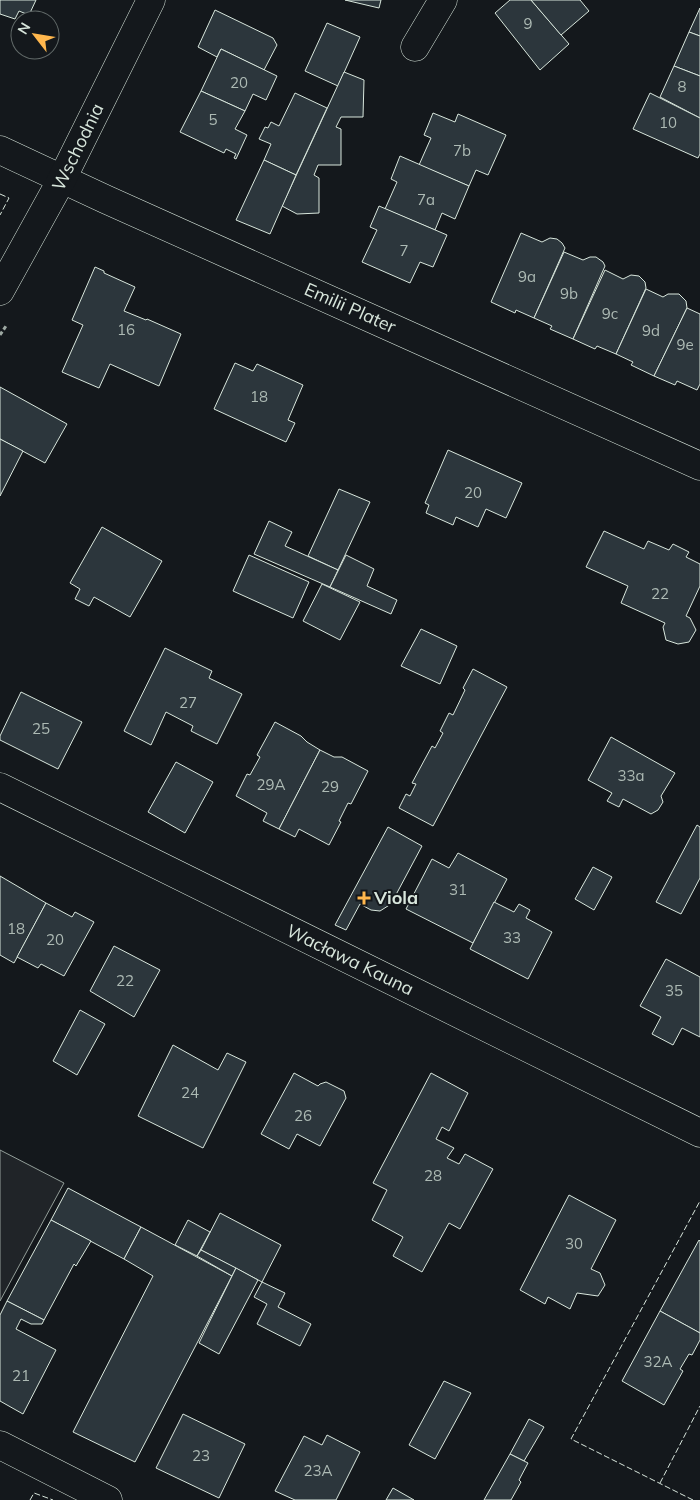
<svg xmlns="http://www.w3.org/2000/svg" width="700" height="1500" font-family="Mulish,sans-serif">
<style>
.green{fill:#202428;stroke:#939e99}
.building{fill:#2c363c;stroke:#d8e6dc}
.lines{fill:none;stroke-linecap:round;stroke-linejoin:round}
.minor-casing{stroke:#d8e6dc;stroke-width:29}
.path{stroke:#9da8a2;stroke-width:3;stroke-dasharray:4 2.5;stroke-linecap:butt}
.minor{stroke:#14181c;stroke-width:28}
.fence{stroke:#d8e6dc;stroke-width:1;stroke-dasharray:6 2.5;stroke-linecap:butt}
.poi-dot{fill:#ffb74d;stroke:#14181c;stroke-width:2}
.labels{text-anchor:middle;stroke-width:4;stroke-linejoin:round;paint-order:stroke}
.number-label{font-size:15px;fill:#adbab4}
.street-label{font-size:18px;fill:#d8e6dc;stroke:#14181c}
.poi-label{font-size:18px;font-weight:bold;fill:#d8e6dc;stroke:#14181c;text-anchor:start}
</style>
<rect width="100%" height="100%" fill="#14181c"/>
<polygon class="green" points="0,1150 64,1183 0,1301"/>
<g class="building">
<polygon points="0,0 36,0 29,15 19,11 15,19 0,14"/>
<polygon points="345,0 381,0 379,8"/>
<polygon points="510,0 531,0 569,44 540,70 495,13"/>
<polygon points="531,0 580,0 589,11 561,35"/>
<polygon points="700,8 700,36 689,32"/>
<polygon points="215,10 273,38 277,45 264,70 221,49 217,57 198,47"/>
<polygon points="327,23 360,37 338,86 305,71"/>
<polygon points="689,32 700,36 700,76 674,66"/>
<polygon points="221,49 277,76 266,100 253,94 245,111 201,91"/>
<polygon points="674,66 700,76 700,118 660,97"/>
<polygon points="344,72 364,80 363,117 341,117 336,127 341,129 341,165 318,165 314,175 319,178 319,213 297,214 282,206"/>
<polygon points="201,91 245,111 235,129 247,135 236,159 234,158 236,154 226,149 224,153 180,132"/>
<polygon points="295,93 327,108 296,175 264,160 271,144 259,139 265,127 268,128 271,122 279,126"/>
<polygon points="650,93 700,118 700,154 698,158 633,129"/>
<polygon points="433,113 455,122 458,114 506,135 488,175 476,170 469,186 419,165 431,138 424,135"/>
<polygon points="400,156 469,186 455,219 442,213 435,230 385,209 397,182 391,179"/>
<polygon points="264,160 296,175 270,234 236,220"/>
<polygon points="379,206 447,235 433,267 420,262 410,283 362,262 377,230 370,227"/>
<polygon points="521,233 542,242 550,238 557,239 562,243 565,248 534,318 516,310 515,313 491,302"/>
<polygon points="564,252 583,260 590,257 596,257 603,262 605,266 573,339 550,329 552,326 534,318"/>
<polygon points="95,267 104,271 104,273 135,287 124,311 146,320 147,319 181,334 159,386 110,364 99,388 62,372 83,325 72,320"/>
<polygon points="605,270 623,279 631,275 639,276 645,282 646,288 616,354 597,346 595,349 573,339"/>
<polygon points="646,289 663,297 668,294 679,294 686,301 687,308 654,376 631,365 633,362 616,354"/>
<polygon points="687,308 700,314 700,384 697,390 677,381 675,385 654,376"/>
<polygon points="235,363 253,371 257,364 303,385 288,420 295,423 286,442 214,409"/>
<polygon points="0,387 67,424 45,463 0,439"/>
<polygon points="0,439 23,451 0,496"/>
<polygon points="448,450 522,483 506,518 486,509 478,527 456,517 453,525 426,513 429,505 425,503"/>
<polygon points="339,489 370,502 338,570 308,556"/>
<polygon points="269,521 292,532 285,546 338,570 330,587 254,554"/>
<polygon points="102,527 162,561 130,617 94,597 89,606 75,599 80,589 70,583"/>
<polygon points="604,531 644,549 648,541 669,550 673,544 689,552 686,557 700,564 700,586 686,616 690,618 696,630 689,642 678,644 666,640 663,627 665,623 621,603 628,586 586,567"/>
<polygon points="249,555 309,582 293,618 233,591"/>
<polygon points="346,555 374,569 367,586 397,600 391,614 330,587"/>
<polygon points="322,584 360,602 340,640 303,621"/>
<polygon points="421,629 457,646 440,684 401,666"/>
<polygon points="165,648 212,671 209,678 242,694 217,744 191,731 193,726 166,712 151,745 124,731"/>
<polygon points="473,669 507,687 433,826 399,808 406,794 410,796 416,784 412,783 432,746 435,748 443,733 440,731 449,713 453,715 465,690 463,688"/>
<polygon points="21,692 82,722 58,769 0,740 0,736"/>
<polygon points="275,722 301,736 307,742 320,750 279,829 263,821 267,813 236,796 247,774 250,775 260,757 257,755"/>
<polygon points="611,737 675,773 661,796 663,802 658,810 651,814 623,799 619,807 607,801 612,793 588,780"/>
<polygon points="320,750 334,757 342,757 368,771 351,804 348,803 339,821 341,822 329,845 299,829 295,837 279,829"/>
<polygon points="176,762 213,782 185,833 148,812"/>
<polygon points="697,825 700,827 700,878 681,914 656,902"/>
<polygon points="388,827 422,846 391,904 380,911 371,910 360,904 346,930 335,925"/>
<polygon points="458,853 507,879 473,943 406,909 432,859 449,868"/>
<polygon points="593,867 612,877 594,910 575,899"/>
<polygon points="0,876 46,903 14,963 0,955"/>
<polygon points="494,902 514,912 519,904 530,910 526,918 552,932 528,979 470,949"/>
<polygon points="46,903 72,917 75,912 94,922 64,976 41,964 38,968 17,957"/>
<polygon points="114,946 160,970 134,1017 90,991"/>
<polygon points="666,959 700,977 700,1037 682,1028 673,1045 652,1034 661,1017 640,1006"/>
<polygon points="80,1010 105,1024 77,1075 53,1061"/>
<polygon points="173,1045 218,1070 227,1053 246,1062 203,1148 138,1116"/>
<polygon points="294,1073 318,1086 320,1084 326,1082 344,1091 346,1098 320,1146 297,1134 289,1149 261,1134"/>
<polygon points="431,1073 468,1093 449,1131 442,1127 436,1139 454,1148 447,1158 459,1164 465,1154 493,1169 460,1229 449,1223 422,1272 393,1256 403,1237 372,1220 387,1190 373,1183"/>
<polygon points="68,1188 141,1227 124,1259 51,1220"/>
<polygon points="569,1195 616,1220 591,1269 600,1273 605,1285 598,1296 577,1293 570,1309 548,1297 545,1304 520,1290"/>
<polygon points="220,1213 281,1245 262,1282 201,1250"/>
<polygon points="51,1220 91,1241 76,1266 74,1264 44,1320 7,1301"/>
<polygon points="188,1220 210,1232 197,1256 175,1245"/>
<polygon points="141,1227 232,1276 135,1462 73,1432 153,1276 124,1259"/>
<polygon points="699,1240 700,1241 700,1333 660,1311"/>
<polygon points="201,1250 236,1268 232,1276 197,1256"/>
<polygon points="236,1268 258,1280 219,1354 199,1343"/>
<polygon points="262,1282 285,1293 278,1307 311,1324 300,1346 257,1324 267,1304 254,1297"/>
<polygon points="7,1301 44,1320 42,1324 31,1324 21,1319 16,1329 56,1350 23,1414 0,1401 0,1315"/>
<polygon points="660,1311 700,1333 700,1340 692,1355 689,1354 680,1369 683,1371 664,1405 622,1381"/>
<polygon points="444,1381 471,1393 435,1459 409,1445"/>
<polygon points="183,1414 245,1444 219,1498 156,1468"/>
<polygon points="529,1419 544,1427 524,1461 510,1454"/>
<polygon points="327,1435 360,1452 336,1500 295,1500 275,1491 304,1436 322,1445"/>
<polygon points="510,1454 528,1463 519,1480 521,1482 511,1500 484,1500"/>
<polygon points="393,1488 414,1500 386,1500"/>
</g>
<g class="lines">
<defs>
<g id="minor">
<polyline points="415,47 443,0"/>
<polyline points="0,150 105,199 700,466"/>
<polyline points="0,291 62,179 151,0"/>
<polyline points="0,787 700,1133"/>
<polyline points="0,1445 108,1500"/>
</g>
</defs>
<use href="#minor" class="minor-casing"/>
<polyline class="path" points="0,335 6,326"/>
<use href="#minor" class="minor"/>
<g class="fence">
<polyline points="0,194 9,198 0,215"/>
<polyline points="660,1483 700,1406"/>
<polyline points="30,1500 34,1493 53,1500"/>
<polyline points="693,1500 571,1439 700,1201"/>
</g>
</g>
<path class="poi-dot" d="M361.5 890.5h5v5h5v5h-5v5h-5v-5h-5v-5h5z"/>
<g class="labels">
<g class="number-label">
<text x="528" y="29">9</text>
<text x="239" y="88">20</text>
<text x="682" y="92">8</text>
<text x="213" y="125">5</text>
<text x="668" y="128">10</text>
<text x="462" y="156">7b</text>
<text x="426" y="205">7a</text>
<text x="404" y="256">7</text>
<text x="527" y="282">9a</text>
<text x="569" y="299">9b</text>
<text x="610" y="319">9c</text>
<text x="126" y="335">16</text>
<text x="651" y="336">9d</text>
<text x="685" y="350">9e</text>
<text x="259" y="402">18</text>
<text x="473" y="498">20</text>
<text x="660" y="599">22</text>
<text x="188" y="708">27</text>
<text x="41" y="734">25</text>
<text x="631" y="781">33a</text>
<text x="271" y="790">29A</text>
<text x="330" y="792">29</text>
<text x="458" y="895">31</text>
<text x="16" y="934">18</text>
<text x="512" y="943">33</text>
<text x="55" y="945">20</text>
<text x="125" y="986">22</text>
<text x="674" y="996">35</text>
<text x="190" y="1098">24</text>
<text x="303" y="1121">26</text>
<text x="433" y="1181">28</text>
<text x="574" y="1249">30</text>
<text x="658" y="1367">32A</text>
<text x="21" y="1381">21</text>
<text x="201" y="1461">23</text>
<text x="318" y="1476">23A</text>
</g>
<g class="street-label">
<text transform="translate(78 147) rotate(-64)" y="6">Wschodnia</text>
<text transform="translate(350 308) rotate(24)" y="6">Emilii Plater</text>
<text transform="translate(350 960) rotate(26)" y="6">Wacława Kauna</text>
</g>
<g class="poi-label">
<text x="374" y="904">Viola</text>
</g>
</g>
<g transform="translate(35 35) rotate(301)"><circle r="24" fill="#14181c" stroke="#626a69"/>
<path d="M0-4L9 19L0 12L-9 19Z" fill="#ffb74d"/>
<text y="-8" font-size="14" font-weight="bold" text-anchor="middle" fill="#d8e6dc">N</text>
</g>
</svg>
